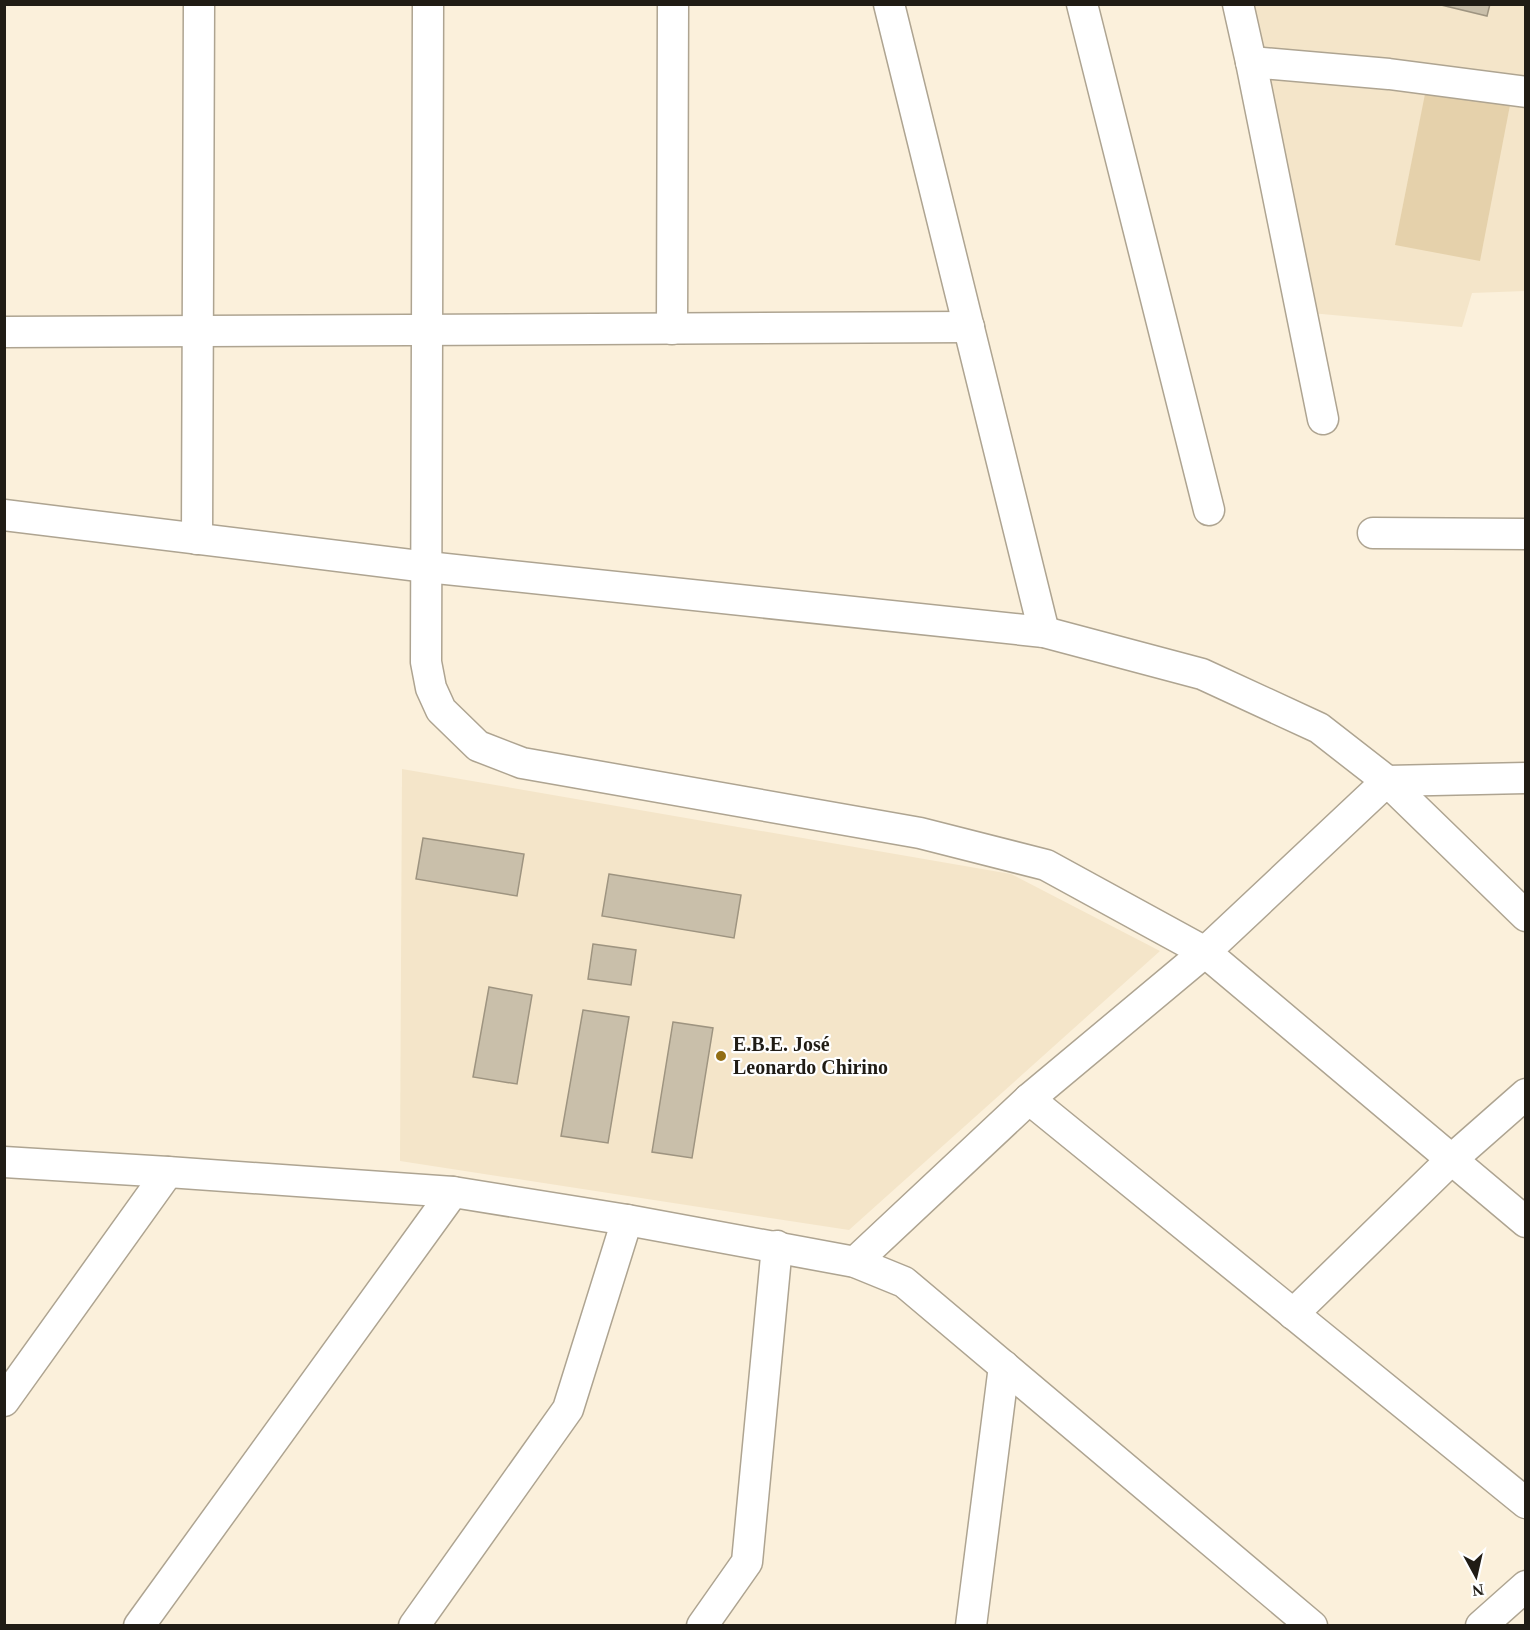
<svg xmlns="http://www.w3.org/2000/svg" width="1530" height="1630" font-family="'Times New Roman',serif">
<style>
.built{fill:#f4e5c9}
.green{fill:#e5d1ab}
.building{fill:#c9bfaa;stroke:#9e9480;stroke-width:1.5}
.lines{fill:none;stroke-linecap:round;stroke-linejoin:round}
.minor-casing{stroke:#aea491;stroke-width:33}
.minor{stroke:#fff;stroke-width:30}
.poi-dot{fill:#926e15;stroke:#fff;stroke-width:2}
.labels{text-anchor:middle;stroke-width:4.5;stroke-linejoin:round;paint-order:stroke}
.poi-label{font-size:20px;font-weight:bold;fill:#201c15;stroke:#fff;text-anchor:start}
</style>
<rect width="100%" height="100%" fill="#fbf0db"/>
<g class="built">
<polygon points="1241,5 1525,5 1525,291 1472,293 1462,327 1311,313"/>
<polygon points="402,769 1011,874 1160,951 849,1230 400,1161"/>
</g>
<polygon class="green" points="1426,89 1510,105 1480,261 1395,245"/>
<g class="building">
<polygon points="1437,4 1490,4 1487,16"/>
<polygon points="423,838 524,854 517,896 416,879"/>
<polygon points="609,874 741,895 734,938 602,916"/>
<polygon points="593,944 636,950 631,985 588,979"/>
<polygon points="489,987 532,995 517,1084 473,1077"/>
<polygon points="583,1010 629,1017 608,1143 561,1136"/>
<polygon points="673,1022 713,1028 692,1158 652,1152"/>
</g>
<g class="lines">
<defs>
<g id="minor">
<polyline points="428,4 426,662 431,688 441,710 478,746 522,763 920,833 1046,865 1205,952 1526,1222"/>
<polyline points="889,4 1044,632"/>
<polyline points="1082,4 1209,510"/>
<polyline points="1238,4 1251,62 1323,419"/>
<polyline points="1251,62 1389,74 1526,92"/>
<polyline points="672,329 673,4"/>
<polyline points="4,332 969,327"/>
<polyline points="4,515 427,567 1044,632 1202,674 1319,728 1387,781 1526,778"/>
<polyline points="1373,533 1526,534"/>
<polyline points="197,539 199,4"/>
<polyline points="1029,1099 1526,1503"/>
<polyline points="4,1162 168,1172 453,1192 627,1220 855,1262 904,1282 1312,1626"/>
<polyline points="855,1262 1029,1099 1205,952 1387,781 1526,916"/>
<polyline points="1293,1314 1451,1160 1526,1094"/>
<polyline points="4,1401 168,1172"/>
<polyline points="139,1626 453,1192"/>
<polyline points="414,1626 568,1409 627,1220"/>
<polyline points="702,1626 747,1562 777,1246"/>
<polyline points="971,1626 1004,1366"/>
<polyline points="1481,1626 1526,1586"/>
</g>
</defs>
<use href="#minor" class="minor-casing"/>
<use href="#minor" class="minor"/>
</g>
<circle class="poi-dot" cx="721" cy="1056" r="6"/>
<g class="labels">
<g class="poi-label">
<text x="733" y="1051">E.B.E. José<tspan x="733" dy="23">Leonardo Chirino</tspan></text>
</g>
</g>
<rect width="1530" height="1630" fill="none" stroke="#201c15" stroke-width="12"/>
<g transform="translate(1476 1576) rotate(172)" stroke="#ffffff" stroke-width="4.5" paint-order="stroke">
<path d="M0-4.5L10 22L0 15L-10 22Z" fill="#201c15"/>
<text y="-9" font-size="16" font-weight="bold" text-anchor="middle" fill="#201c15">N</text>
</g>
</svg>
